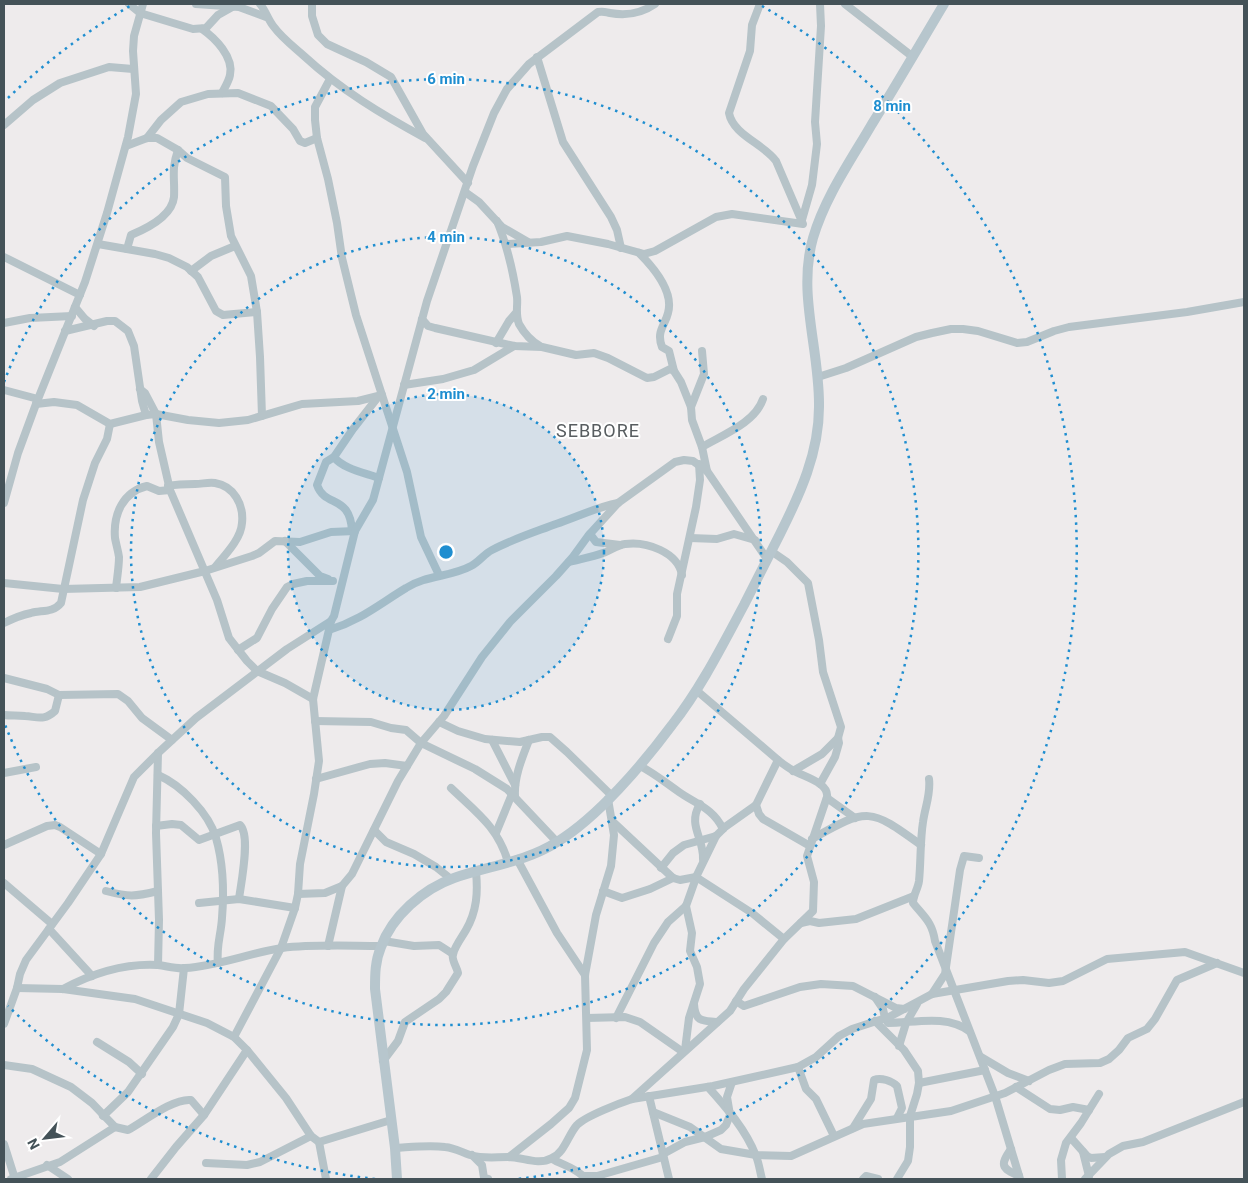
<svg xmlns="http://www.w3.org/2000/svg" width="1248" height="1183" font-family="Roboto,sans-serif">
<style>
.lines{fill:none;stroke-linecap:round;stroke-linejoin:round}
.minor{stroke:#b6c3c8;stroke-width:8}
.secondary{stroke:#b7c6cd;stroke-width:10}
.ring{fill:none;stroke:#1f8ed0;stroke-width:2.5;stroke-dasharray:2.5 5}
.labels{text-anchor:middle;stroke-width:4;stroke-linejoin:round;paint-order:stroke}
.quarter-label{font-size:18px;letter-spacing:1px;fill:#585d60;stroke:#fff}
.centre{fill:#1f8ed0;stroke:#fff;stroke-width:2.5}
.ring-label{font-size:15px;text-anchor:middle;font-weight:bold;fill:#1f8ed0;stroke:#fff;stroke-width:4;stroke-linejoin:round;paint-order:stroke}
</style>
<rect width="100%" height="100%" fill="#eeebec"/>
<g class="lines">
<g class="minor">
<polyline points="129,4 140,13 193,29 206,28 218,15 234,6"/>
<polyline points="196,4 239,7 266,17"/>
<path d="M260,4c6,7 8,16 14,23 8,11 20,20 30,29 37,34 77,58 121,82"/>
<polyline points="312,4 312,16 318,35 327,44 366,62 391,77 423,134 468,183"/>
<polyline points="845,4 913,57"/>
<path d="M202,29c13,9 32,28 28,46 -1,6 -5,12 -8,18"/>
<polyline points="537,57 563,142 611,217 617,230 621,248"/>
<polyline points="330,79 315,107 315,120 317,138 328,179 337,223 342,258 356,315 407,472 421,537 439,575"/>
<polyline points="4,125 33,100 60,83 109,67 133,69"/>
<polyline points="147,138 161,120 181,102 208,94 238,93 271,106 293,129 300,141 305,143 317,138"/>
<polyline points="126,146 147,138 157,138 178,150 187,158 225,177 226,206 231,236 251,276 257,312 260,357 262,416"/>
<polyline points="465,192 479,202 502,227 528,242"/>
<polyline points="802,220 812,185 817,144 815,122 821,26 820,4"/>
<path d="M497,221c10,24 16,50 20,76 1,9 -2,17 2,27 5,9 12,17 21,22"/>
<polyline points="98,244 155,254 169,258 187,267 198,277 216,311 223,315 257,312"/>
<path d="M506,244l35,-2 26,-6 41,8 36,10 11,-3 61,-34 16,-3 71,10 -27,-63c-12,-17 -43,-26 -47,-48l21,-62 2,-26 8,-21"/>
<path d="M127,249l4,-14c17,-7 41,-19 43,-38 1,-19 -3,-27 4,-47"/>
<path d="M639,253c14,14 35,39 29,60 -3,13 -12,18 -6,34l7,4 5,20 7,11 10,25 1,13 10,27 5,24"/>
<polyline points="4,257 80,295"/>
<polyline points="191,271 211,256 235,246"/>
<polyline points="75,307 85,319 94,326"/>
<polyline points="422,319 428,326 435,328 514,346 542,347 576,355 594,353 608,358 647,378 654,377 670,369 674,371"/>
<polyline points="4,323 30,318 72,316"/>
<polyline points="65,331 107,321 115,321 128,331 134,346 142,401 146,415"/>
<polyline points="496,343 509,321 516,313"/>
<polyline points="818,377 846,368 916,337 932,333 951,329 963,329 978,331 1017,343 1027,342 1054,331 1069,327 1187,312 1244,302"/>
<polyline points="404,385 443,379 474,370 514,346"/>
<polyline points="140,389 145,393 156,414 159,442 170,490 217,600 229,638 247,661 257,671 285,683 313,699"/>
<polyline points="4,390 38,399"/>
<polyline points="36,404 54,402 77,405 110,424 146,415 156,414 188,420 219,423 248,420 302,404 358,401 382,395"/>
<polyline points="691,407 704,374 702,351"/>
<path d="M702,447c20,-12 53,-24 61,-48"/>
<path d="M334,457c9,12 32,16 45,21"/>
<path d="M168,486c10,-2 18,-2 27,-2 7,0 13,-2 20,-1 19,3 29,22 27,40 -1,16 -17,32 -26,43"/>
<polyline points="4,503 18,453 36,404 85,282 107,213 128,137 136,94 133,51 134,36 143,4"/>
<path d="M352,531c-2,-37 -27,-23 -35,-46l9,-23 8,-5 19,-28 25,-32"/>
<polyline points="590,534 596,542 620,545"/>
<polyline points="690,538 717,539 734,534 755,540"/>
<polyline points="285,541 320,576 328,579"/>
<polyline points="771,551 787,562 808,583 819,640 823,672 841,727 838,738 839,743 835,757 820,784"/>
<path d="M569,562c11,-3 23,-5 34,-9 7,-2 14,-8 22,-9 21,-3 53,8 57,31"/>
<polyline points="4,583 63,589 140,587 205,571 252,556 259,553 275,541 300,542 331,532 355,531"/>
<path d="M116,588c1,-10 3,-21 3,-31 -1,-7 -3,-13 -4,-19 -2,-24 8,-46 32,-52l12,5 11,-1"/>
<path d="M4,623c8,-4 17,-8 27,-10 10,-3 22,0 30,-10l22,-103 12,-37 12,-24 3,-15"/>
<path d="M329,630c32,-10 49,-25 77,-42 20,-13 45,-11 65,-22 8,-4 13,-12 21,-16 21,-11 43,-18 64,-26 21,-7 41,-17 62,-21"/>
<polyline points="668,639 677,616 677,594 696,507 700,480 699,464"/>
<polyline points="238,650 257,638 272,609 287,587 293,584 307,581 333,581"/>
<polyline points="4,678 47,689 59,695 118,694 128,701 142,718 172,740"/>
<path d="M4,715c7,1 14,0 21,1 13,1 19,5 30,-5l4,-16"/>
<polyline points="315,721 371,722 391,728 406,730 421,743 475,769 507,789 557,842"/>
<polyline points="439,722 458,731 485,739 520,742 542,737 550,737 567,752 611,795"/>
<polyline points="492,740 515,785"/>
<polyline points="158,753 156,833 159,920 158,965"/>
<path d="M640,766c14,7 26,17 39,26 17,12 34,16 44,37"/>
<polyline points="793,771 822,754 838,738"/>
<polyline points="4,773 36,767"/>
<path d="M158,775c23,10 51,38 58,63 7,24 8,55 6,80 -1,17 -6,28 -4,45"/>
<polyline points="316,779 370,764 385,763 407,766"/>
<path d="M929,779c2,15 -4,28 -6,43 -3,19 -2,39 -4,59 -1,8 -6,14 -6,22 12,15 19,19 22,38l60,155 25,83"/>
<path d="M451,788c25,24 47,39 57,74"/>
<path d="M515,796c-1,-19 7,-38 14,-56"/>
<polyline points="827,798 855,818"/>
<path d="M700,804c-13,21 4,34 3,55"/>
<polyline points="756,805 759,814 763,819 810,846"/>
<polyline points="612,821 673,878 680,880 696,877 752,913 784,939"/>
<path d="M156,826l16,-2 9,1 18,15 41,-15c11,10 1,58 -1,74"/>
<polyline points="374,830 386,842 414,854 436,867 451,879"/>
<polyline points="496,833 512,794"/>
<path d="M812,839c56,-32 58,-31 109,6"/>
<polyline points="4,845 47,826 55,825 60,827 101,854"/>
<polyline points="517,859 557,933 585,975"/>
<polyline points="661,868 673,853 684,845 716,836 725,827 756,805 778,760"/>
<polyline points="4,883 52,924"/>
<path d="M106,891c23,6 28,6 52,0"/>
<polyline points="603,891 622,898 650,889 673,878"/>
<polyline points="298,894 325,893 342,886 352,874 398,781 421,743 444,716 482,657 510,622 556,576 572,558 588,536 618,503 675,462 684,460 693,461 707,471 767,559"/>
<polyline points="199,903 239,899 295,908"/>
<polyline points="801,923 810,921 819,923 856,919 914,896"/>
<polyline points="49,929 92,976"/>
<polyline points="384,941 414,946 439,945 453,954"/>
<polyline points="328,946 342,886"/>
<polyline points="17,988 63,989 135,999 207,1023 234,1037 247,1050 286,1098 311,1136 319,1142 391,1120"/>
<path d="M63,989c30,-16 61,-26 95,-24 9,1 18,4 27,3 33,-2 64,-15 97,-20 32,-4 66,-2 99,-2"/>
<polyline points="932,994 945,974 960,870 964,856 979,858"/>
<path d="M875,997l8,12 2,9 3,5c26,0 58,-9 81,8"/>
<polyline points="736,1001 744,1006 800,987 821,984 853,986 896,1008 904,1009"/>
<path d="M694,1004c1,17 7,17 23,18"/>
<polyline points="587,1018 625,1017 640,1022 683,1052"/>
<polyline points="616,1018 654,943 668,922 686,906 697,875 716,836"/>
<polyline points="875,1021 904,1050 918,1071 919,1083 917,1094 910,1116 910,1147 908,1161 897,1179"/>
<polyline points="4,1024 17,988 20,974 26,960 68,903 101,854 134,777 158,753 196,718 287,649 331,621"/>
<path d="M234,1037l47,-89 14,-40 3,-14 2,-30 14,-70 5,-33 -6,-62 18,-78 3,-5 21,-85 18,-31 6,-22 48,-177 46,-135 21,-53 13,-24 22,-25 69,-52c6,-1 7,0 12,1 16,3 32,0 45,-9"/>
<polyline points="97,1042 129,1062 142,1074"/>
<polyline points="899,1046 906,1023 917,1004"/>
<polyline points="685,1050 689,1018 700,984 697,967 690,951 692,933 686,906"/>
<polyline points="981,1057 1008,1073 1029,1081"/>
<path d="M383,1061l15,-20 7,-19 34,-23 7,-7 12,-19c-1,-6 -7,-13 -5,-19 2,-8 9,-17 13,-24 11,-19 12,-38 10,-58"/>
<polyline points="4,1065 32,1069 71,1087 92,1103 115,1127"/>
<polyline points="798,1067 806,1089 816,1099 834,1136"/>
<polyline points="919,1083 985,1070"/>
<path d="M708,1087c18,20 38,43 48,69 3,7 4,16 6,23"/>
<polyline points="1016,1087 1050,1109 1060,1110 1073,1107 1089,1110"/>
<polyline points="649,1096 669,1179"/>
<path d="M632,1099l98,-88 14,-22 40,-50 29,-28 1,-29 -7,-26 20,-59c2,-14 -22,-20 -33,-26 -6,-3 -11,-7 -16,-11l-82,-70"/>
<polyline points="653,1112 690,1127 721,1149 756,1155 791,1156 863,1124 951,1111 1005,1093 1049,1070 1065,1064 1100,1063 1109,1059 1119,1050 1128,1038 1147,1029 1155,1019 1177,980 1217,963"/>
<polyline points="103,1116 128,1092 173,1027 179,1014 184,968"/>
<path d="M853,1128l18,-29 3,-19c7,-3 18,1 23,6l5,22 -5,10"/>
<polyline points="1071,1138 1087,1156 1091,1158 1105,1157"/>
<polyline points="319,1142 326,1179"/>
<polyline points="4,1144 15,1179"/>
<path d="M395,1148c17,-1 34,-3 50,-1 10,1 16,5 25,8 14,4 24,2 38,2 15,0 30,9 44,1 13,-6 16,-23 25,-33 9,-9 43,-22 55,-26l81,-13 85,-19 18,-10 23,-21 13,-7 37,-12 43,-23 76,-13 15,-1 26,3 14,-2 44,-22 78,-7 59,21"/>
<path d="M1011,1149c-11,16 -10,19 8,27"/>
<polyline points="1083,1152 1089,1176"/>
<polyline points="663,1154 685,1142 705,1137 721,1130 726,1125 730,1115 727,1097 732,1082"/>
<polyline points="472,1155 482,1165 484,1178 488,1179"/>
<polyline points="509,1157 551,1124 569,1108 575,1098 587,1050 585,975 596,915 611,866 614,835 608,799"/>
<path d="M552,1159c11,6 21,8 31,17h14l66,-19"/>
<polyline points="206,1163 247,1165 260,1162 311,1136"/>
<polyline points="47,1165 68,1179"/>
<path d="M11,1179l49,-17 55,-35 13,3c15,-8 45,-32 63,-30l13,15"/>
<polyline points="151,1179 176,1147 204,1115 247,1050"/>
<polyline points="863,1179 866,1176 878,1179"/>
<polyline points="1062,1179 1061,1160 1066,1143 1081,1123 1099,1094"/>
<polyline points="1085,1179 1109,1154 1123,1146 1143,1142 1244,1102"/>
</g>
<path class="secondary" d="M397,1179l-2,-31 -20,-159c0,-14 0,-28 6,-42 11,-31 42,-58 73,-69 34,-12 72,-16 103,-36 41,-25 86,-78 115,-117 29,-37 50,-79 72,-120 12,-24 24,-47 36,-71 20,-40 39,-81 39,-127 1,-57 -22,-113 -6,-169 12,-41 38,-78 59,-114 25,-40 48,-80 72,-120"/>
</g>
<circle cx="446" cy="552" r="158" fill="#1f8ed0" fill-opacity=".12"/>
<g class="ring">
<circle cx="446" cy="552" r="158"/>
<circle cx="446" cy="552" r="315"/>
<path d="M4 382A473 473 0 1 1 4 722"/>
<path d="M375 1179A631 631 0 0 1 8 1006M8 98A631 631 0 0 1 130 6M762 6A631 631 0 0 1 517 1179"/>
</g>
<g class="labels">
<g class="quarter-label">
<text x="598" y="437">SEBBORE</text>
</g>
</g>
<circle cx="446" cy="552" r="8" class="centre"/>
<g class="ring-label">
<text x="446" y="84">6 min</text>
<text x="892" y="111">8 min</text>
<text x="446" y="242">4 min</text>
<text x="446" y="399">2 min</text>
</g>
<rect width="1248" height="1183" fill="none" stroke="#445258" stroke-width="10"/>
<g transform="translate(45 1138) rotate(242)" stroke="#ffffff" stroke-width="4" paint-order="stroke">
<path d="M0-4L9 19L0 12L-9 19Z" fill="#445258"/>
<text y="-8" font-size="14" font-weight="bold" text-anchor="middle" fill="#445258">N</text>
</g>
</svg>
